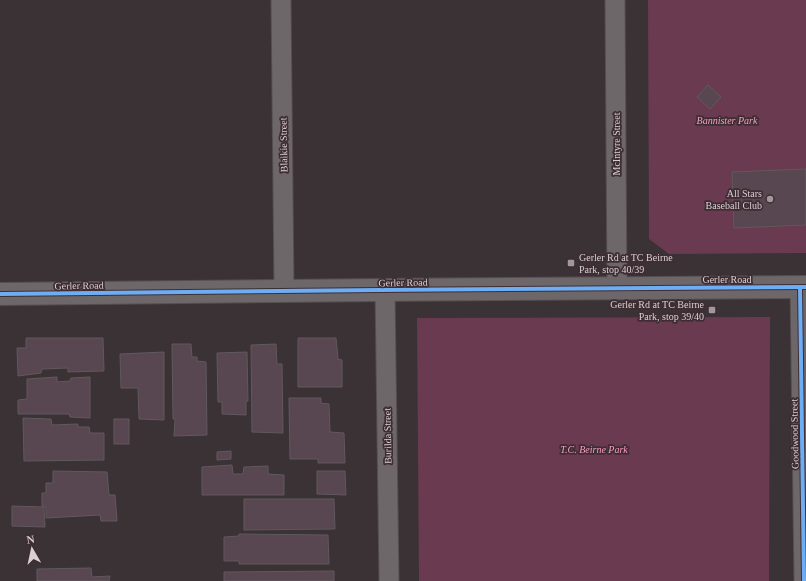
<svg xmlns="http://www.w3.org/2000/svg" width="806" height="581" font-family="'Times New Roman',serif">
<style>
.green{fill:#6a3a50}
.building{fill:#584650;stroke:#61595c}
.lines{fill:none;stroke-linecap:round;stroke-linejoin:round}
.street-casing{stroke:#554e51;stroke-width:21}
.secondary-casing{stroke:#554e51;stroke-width:24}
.street{stroke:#6e676a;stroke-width:19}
.secondary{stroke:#6e676a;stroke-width:22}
.cycleway-casing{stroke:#3e2e34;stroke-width:6}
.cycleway{stroke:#6dadf4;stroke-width:4}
.poi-dot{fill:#a2989c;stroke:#3e2e34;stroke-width:1.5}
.labels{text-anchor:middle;stroke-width:3.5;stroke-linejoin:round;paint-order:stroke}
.park-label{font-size:10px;font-style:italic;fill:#fb9cc5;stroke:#3e2e34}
.street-label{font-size:10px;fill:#dacfd3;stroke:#3e2e34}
.poi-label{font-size:10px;fill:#dacfd3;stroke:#3e2e34;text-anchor:end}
</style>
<rect width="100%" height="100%" fill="#3a3235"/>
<g class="green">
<polygon points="648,0 806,0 806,253 669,254 649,239"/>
<polygon points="770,317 769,581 419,581 417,318"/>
</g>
<g class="building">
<polygon points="708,85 721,97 710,109 697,97"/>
<polygon points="806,169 806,225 734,228 732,172"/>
<polygon points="26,338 103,338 104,371 68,372 68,368 42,369 41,373 18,376 17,348 26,348"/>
<polygon points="298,338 336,338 338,359 342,360 342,387 298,387"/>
<polygon points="172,344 191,344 192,357 197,357 197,361 206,362 207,435 174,436 175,419 173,419"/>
<polygon points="276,344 277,364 282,364 283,433 252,432 251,345"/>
<polygon points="164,352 164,420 139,419 138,388 121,388 120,354"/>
<polygon points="247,352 248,401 246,401 246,415 222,414 222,402 218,402 217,353"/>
<polygon points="57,377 57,382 70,381 71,378 90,377 90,418 70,417 69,414 18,414 18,400 27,399 27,379"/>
<polygon points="289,398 321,398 321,403 329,404 330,432 344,433 345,463 318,463 318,459 290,459"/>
<polygon points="23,418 51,419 52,425 78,424 78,427 89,427 90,433 104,433 104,460 24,461"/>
<rect x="114" y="419" width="15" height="25"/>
<polygon points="231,451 231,459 217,460 217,452"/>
<polygon points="232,465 233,474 243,474 244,467 268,466 268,474 284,475 284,495 202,495 202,467"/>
<polygon points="53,471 107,472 109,495 115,495 117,521 101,521 100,515 46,518 46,507 42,506 42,493 46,493 46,483 53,483"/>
<polygon points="317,471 345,471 346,495 317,494"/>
<polygon points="244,499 334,499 335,529 244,530"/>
<polygon points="12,506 44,507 45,527 12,526"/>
<polygon points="239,534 328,535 329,564 239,564 239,561 224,561 224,537 239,536"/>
<polygon points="91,568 92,577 110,576 109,581 37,581 37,569 38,569"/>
<polygon points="334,571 334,581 224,581 224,572"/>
</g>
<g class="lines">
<defs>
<g id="street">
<polyline points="281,0 284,290"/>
<polyline points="615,0 617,288"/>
<polyline points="800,287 804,581"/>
<polyline points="385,290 389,581"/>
</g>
<path id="secondary" d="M0,294c269,-4 537,-5 806,-7"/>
</defs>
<use href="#street" class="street-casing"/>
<use href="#secondary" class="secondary-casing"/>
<use href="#street" class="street"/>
<use href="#secondary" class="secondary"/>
<defs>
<g id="cycleway">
<polyline points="800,287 804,581"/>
<path d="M0,294c269,-4 537,-5 806,-7"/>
</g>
</defs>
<use href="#cycleway" class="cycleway-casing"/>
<use href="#cycleway" class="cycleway"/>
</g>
<g class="poi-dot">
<circle cx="770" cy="199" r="4"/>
<rect x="567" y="259" width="8" height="8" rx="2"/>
<rect x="708" y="306" width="8" height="8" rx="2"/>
</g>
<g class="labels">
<g class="park-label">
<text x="727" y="124">Bannister Park</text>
<text x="594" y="453">T.C. Beirne Park</text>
</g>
<g class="street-label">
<text transform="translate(616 144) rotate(-90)" y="4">McIntyre Street</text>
<text transform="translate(283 145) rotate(-91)" y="4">Blaikie Street</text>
<text x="727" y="283">Gerler Road</text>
<text transform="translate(403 282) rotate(-1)" y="4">Gerler Road</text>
<text transform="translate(79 285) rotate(-1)" y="4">Gerler Road</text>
<text transform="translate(794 434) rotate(-91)" y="4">Goodwood Street</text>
<text transform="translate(387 436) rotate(-91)" y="4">Burilda Street</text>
</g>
<g class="poi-label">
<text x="762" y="197">All Stars<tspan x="762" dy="12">Baseball Club</tspan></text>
<text x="579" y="261" text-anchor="start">Gerler Rd at TC Beirne<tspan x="579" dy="12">Park, stop 40/39</tspan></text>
<text x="704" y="308">Gerler Rd at TC Beirne<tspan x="704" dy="12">Park, stop 39/40</tspan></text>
</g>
</g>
<g transform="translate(32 549) rotate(351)" stroke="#3e2e34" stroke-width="3" paint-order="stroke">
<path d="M0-3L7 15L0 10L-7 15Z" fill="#dacfd3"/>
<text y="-6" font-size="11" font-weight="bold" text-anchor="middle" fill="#dacfd3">N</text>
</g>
</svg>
